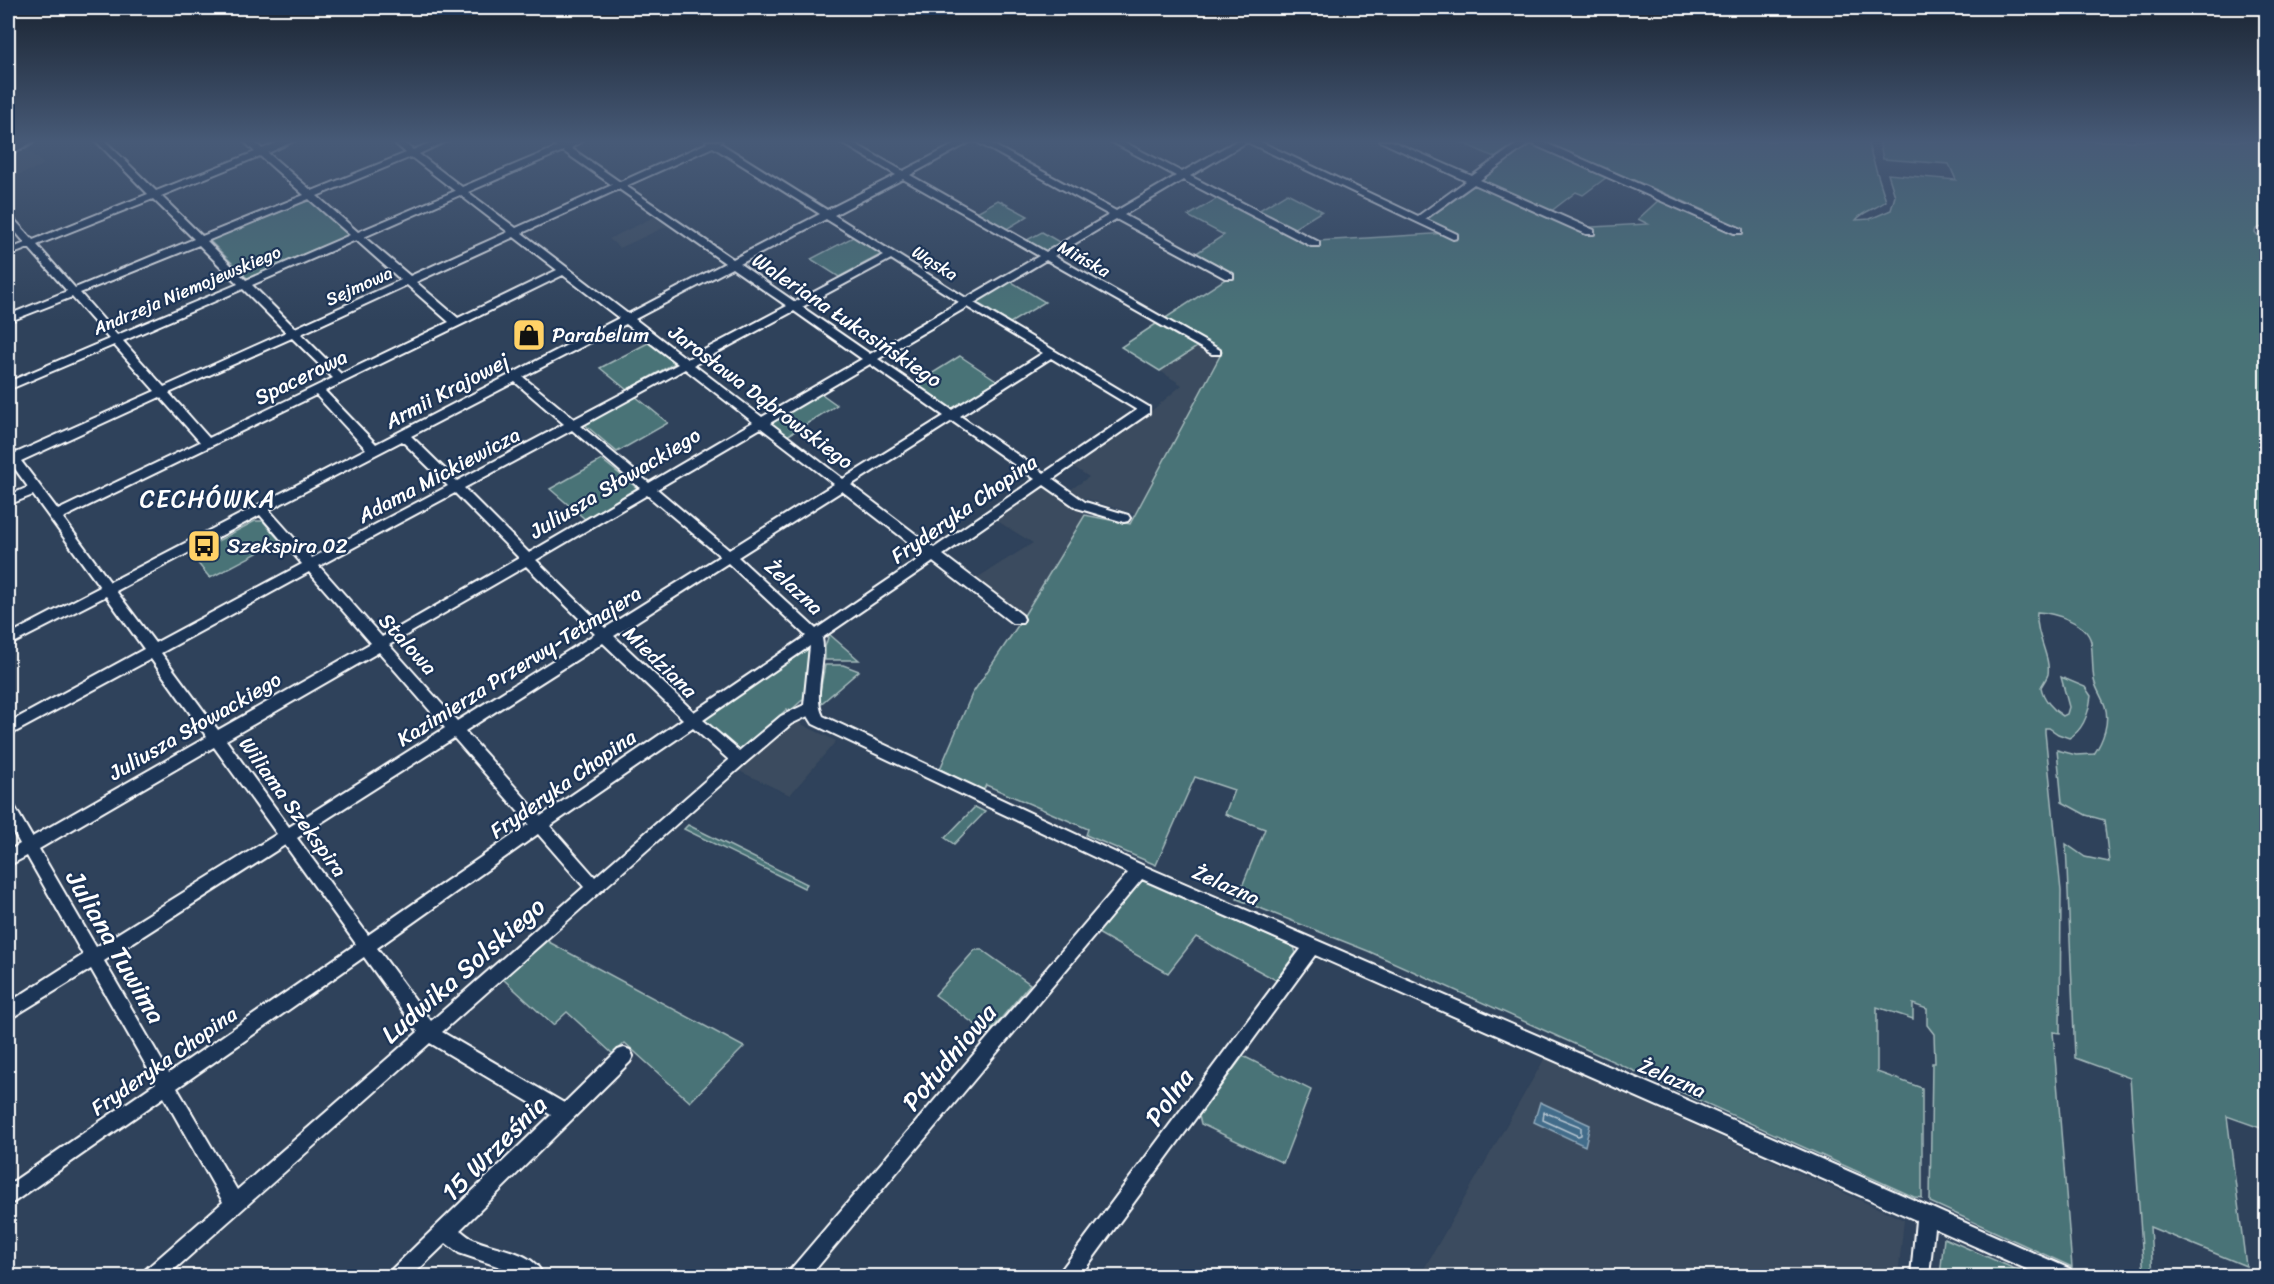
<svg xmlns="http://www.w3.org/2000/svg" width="2274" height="1284" font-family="Sriracha,sans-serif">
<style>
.built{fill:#3b4b5e}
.green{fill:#4a7377;stroke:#a4b9bb;stroke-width:1.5}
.water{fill:#436c8a;stroke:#8ea7b9;stroke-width:1.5}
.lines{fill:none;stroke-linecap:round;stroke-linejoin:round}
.shore{stroke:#b4c4d0;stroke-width:1.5}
.minor-casing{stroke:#fff;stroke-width:4}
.tertiary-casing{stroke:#fff;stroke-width:5}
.minor{fill:#1d3557;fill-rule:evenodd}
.tertiary{fill:#1d3557;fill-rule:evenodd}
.labels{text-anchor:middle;stroke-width:4.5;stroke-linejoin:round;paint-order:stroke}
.far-street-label{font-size:18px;fill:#fff;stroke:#1d3557}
.street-label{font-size:21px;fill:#fff;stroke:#1d3557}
.poi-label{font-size:21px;fill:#fff;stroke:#1d3557;text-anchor:start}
.quarter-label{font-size:24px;letter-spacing:1.5px;fill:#fff;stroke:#1d3557}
.near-street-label{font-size:26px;fill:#fff;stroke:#1d3557}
</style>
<rect width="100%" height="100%" fill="#2f425b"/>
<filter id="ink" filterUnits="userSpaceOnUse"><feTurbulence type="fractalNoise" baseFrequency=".0167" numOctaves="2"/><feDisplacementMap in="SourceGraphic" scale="12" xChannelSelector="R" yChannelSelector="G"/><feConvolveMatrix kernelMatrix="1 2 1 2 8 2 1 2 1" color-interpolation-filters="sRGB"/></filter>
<g filter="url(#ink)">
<g class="built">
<polygon points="27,148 44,165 8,179 8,160"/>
<polygon points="654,217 667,226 620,248 609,239"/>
<polygon points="1197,347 1215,357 1224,350 1135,514 1081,497 1070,490 1089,477 1071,465 1148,414 1182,385 1160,371"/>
<polygon points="1041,484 1085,515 1023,615 975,579 1033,543 994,519"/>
<polygon points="797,722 836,741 790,795 737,770 789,723"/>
<polygon points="1545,1058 1904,1220 1898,1276 1420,1276"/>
</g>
<g class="green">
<polygon points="1458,141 1521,141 1496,158"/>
<path d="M1542,141h325l19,60c-10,8 -23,10 -30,19l14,-1 21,-9 4,-14 -7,-22 68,6 -7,-16 -66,-5 -4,-18h387v85l-10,3 -1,3 11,14v884l-39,-14 19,150 -96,-39 3,49h-9l-14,-198 -55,-20 -9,-214 19,13 24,5 -5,-42 -18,-5 -24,-13 -5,-52 19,5 18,-1c9,-13 16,-32 11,-48 -3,-9 -9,-17 -11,-26 -2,-13 -1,-26 -3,-38 -4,-20 -37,-29 -54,-30 -2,23 14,45 11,62 -1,4 -5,9 -7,13 2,12 12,23 22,29l4,-2 2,-7 -8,-30 24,10 6,9c-2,16 -7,34 -22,42l-11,-4 -9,-6h-4v4l16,159 -1,142 -7,-1 19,235 -142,-65 2,-139h3l-1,-29 -7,-9v-16l-14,-5v15l-36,-12v65l45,16v110l-8,-1 -546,-246 -131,-52 28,-70 -40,-15 9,-24 -39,-13 -39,88 -70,-30 2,-6 -102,-44 -3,6 -43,-22 32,-75 45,-67 68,-112 45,9 92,-172 -58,-33 69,-45 -38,-20 29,-19 -36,-19 30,-18 99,43 133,-8 -27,-14 51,-35 100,44 74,-4 -10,-5 22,-20 52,22 6,-5z"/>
<polygon points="1530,144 1607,177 1583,195 1576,192 1550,212 1479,180"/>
<polygon points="1287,193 1322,211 1293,229 1258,211"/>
<polygon points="310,200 350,236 248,279 209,240"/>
<polygon points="998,200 1028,216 1005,230 975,213"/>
<polygon points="1042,232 1061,243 1044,252 1025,241"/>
<polygon points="855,236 882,254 839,277 811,259"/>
<polygon points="1010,281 1045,302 1010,323 974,301"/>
<polygon points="1156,324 1197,347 1160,371 1121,347"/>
<polygon points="648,343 675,363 627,390 600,368"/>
<polygon points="960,356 999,382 952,410 915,384"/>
<polygon points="819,392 837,405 787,436 769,422"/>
<polygon points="635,396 668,423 617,452 584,424"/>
<polygon points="602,460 637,488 585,519 550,489"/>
<polygon points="255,521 263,521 280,541 210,578 191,555"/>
<polygon points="829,634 859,660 825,660 825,647"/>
<polygon points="812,644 808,695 790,711 787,709 739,752 702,720"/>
<polygon points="825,665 843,665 859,671 817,707"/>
<polygon points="975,807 985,812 954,844 945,838"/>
<polygon points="688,825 807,884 804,888 684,829"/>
<polygon points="1143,881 1294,947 1296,953 1276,980 1196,937 1168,973 1096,932 1139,882"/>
<polygon points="547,941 744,1047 690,1102 625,1043 613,1054 567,1012 553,1025 503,979"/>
<polygon points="975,950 982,950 1030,984 988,1034 935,995"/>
<polygon points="1243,1056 1311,1090 1283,1163 1201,1124 1199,1116"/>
<polygon points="1944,1238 2031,1276 1940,1276"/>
</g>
<polygon class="water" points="1540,1102 1590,1125 1585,1146 1534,1122"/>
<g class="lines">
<polygon class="shore" points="1544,1112 1581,1127 1581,1135 1578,1136 1543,1120"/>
<defs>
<path id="minor" d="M96,141h9l51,50 99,-39 -11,-11h10l8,8 19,-8h13l-26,12 44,38 94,-38 -14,-12h10l11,9 21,-9h13l-28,13 43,33 95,-40 -6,-6h10l4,3 18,-3 -12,7 49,34 87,-39 -1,-2h16l-2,2 107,67 69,-35 -57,-34h11l53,30 58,-30h11l-62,34 136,77 63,-37 -134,-74h11l130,70 60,-35 -66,-35h12l60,31 54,-31h23l159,75 48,-35 -86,-40h12l80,35 49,-35h20l201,88v4h-8l-204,-90 -50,37 114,50v4h-8l-112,-50 -49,35 32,15v4l-4,1 -206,-97 -57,34 129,66v4h-8l-128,-66 -59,35 109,59v4h-8l-109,-59 -62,37 166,94v4h-8l-166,-94 -72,43 175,104v6l-96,66 32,23 43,13 2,3 -2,3 -4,1 -47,-14 -33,-23 -101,70 79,60 2,4 -2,4h-10l-79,-61 -111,76c5,24 -10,58 1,78l321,150 550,237 376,166 2,7h-30l-108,-48 -5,48h-18l5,-56 -601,-265 -235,321h-20l2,-7 239,-320 -159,-70 -332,397h-21l2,-7 337,-396 -315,-149 -5,-8 -17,8 -47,40 -302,268 122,71 54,-53 6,-2 6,2 3,6 -3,6 -170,168c3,2 7,6 11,8 22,12 63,11 72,38h-22l-3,-3 -59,-20 -13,-10 -34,33h-22l2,-7 159,-154 -121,-72 -263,233h-23l2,-7 77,-67 -59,-105 -150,105 -6,3v-20l148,-102 -65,-114 -83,51v-17l75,-48 -56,-99 -19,10v-15l12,-7 -12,-22v-19l5,1 19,33 175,-100 -56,-78 -143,77v-13l136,-74 -38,-53 -98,50v-11l92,-48 -67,-92 -25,10v-9l20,-9 -20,-28v-12l4,1 4,5 139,-62 -41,-46 -106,45v-8l101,-43 -37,-42 -64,25v-7l59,-24 -38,-43 -21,8v-6l17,-7 -17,-20v-8l3,1 22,24 115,-46zM713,147l107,67 -87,45 -107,-73zM563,151l49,34 -96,43 -48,-36zM260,156l44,39 -102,41 -41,-40zM411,157l44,34 -97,41 -41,-36zM903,179l136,77 -73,42 -132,-83zM619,189l106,74 -97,51 -106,-81zM460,195l48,37 -98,44 -46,-39zM153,199l41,40 -119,49 -38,-43zM309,199l41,36 -104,45 -39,-39zM826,219l58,36 -89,47 -55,-38zM514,237l43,33 -99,48 -42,-36zM356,240l45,40 -106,48 -43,-43zM199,245l39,39 -121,51 -37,-42zM891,259l68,43 -89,52 -68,-47zM732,268l55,38 -100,53 -52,-40zM563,275l56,43 -243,126 -51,-53zM407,285l42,37 -108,52 -40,-40zM243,289l43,43 -122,55 -41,-46zM967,307l76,46 -91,57 -74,-51zM794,311l68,48 -100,58 -68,-52zM626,324l52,40 -104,55 -51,-42zM292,338l41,40 -124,60 -40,-45zM1051,358l86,52 -93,63 -84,-57zM870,364l74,52 -101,63 -73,-56zM685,369l68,53 -104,61 -68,-57zM515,382l49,42 -107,57 -46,-45zM316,395l50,54 -256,133 -47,-64zM160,397l40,45 -142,68 -37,-49zM952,421l83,58 -101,69 -83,-63zM761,428l73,56 -105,66 -72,-61zM572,430l68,58 -111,65 -65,-65zM402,441l46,45 -136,72 -43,-48zM842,491l83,64 -109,74 -78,-72zM455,493l64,65 -137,79 -63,-71zM647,495l73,61 -115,72 -69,-68zM260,515l42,49 -147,79 -39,-52zM728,563l78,73 -112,76 -80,-76zM526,566l69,68 -138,87 -68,-76zM309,572l62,71 -153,87 -57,-77zM603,643l80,76 -142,97 -76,-85zM810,646l-6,59 -23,11 -42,35 -36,-31zM379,652l66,76 -156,99 -63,-87zM693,728l36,32 -134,117 -45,-51zM454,738l75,86 -161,111 -71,-97zM214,747l63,87 -181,113 -57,-98zM538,834l46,53 -153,134 -54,-73zM285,845l71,99 -187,129 -65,-112zM364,957l54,75 -181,158 -60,-102z"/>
<polygon id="tertiary" points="20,141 34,141 8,156 8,149"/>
</defs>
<use href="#minor" class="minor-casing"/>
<use href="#tertiary" class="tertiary-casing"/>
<use href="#minor" class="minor"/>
<use href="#tertiary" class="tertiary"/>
</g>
</g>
<linearGradient id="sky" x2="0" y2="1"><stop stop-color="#1a2432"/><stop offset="0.44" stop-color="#475a77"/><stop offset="1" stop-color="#475a77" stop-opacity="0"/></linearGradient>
<rect width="2274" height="321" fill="url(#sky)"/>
<defs>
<symbol id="shop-square" viewBox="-11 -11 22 22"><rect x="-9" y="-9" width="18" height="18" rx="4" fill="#ffd166" stroke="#1d3557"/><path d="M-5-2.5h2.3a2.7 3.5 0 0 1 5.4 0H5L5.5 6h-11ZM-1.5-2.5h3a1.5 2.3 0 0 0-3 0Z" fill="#111"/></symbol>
<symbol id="bus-square" viewBox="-11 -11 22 22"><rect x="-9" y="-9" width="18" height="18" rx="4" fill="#ffd166" stroke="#1d3557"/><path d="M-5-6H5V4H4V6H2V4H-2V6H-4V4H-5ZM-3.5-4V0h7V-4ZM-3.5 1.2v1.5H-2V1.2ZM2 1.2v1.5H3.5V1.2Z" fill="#111"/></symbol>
</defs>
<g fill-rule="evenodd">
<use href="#shop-square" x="510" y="316" width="38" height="38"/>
<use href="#bus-square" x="185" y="527" width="38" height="38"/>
</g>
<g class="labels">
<g class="far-street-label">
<text transform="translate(1084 259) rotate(29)" y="6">Mińska</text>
<text transform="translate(935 263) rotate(32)" y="6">Wąska</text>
<text transform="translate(359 286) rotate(-24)" y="6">Sejmowa</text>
<text transform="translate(187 290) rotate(-23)" y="6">Andrzeja Niemojewskiego</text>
</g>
<g class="street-label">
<text transform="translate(847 320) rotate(34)" y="7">Waleriana Łukasińskiego</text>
<text transform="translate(301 377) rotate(-26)" y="7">Spacerowa</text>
<text transform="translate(447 391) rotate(-28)" y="7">Armii Krajowej</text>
<text transform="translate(761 397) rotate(37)" y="7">Jarosława Dąbrowskiego</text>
<text transform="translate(439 475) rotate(-28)" y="7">Adama Mickiewicza</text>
<text transform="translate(615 483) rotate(-31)" y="7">Juliusza Słowackiego</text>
<text transform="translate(964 509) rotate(-35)" y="7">Fryderyka Chopina</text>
<text transform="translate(794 587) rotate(43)" y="7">Żelazna</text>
<text transform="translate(408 644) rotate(48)" y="7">Stalowa</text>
<text transform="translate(660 662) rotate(44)" y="7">Miedziana</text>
<text transform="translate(519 666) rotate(-32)" y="7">Kazimierza Przerwy-Tetmajera</text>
<text transform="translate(195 726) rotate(-30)" y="7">Juliusza Słowackiego</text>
<text transform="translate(563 784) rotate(-35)" y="7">Fryderyka Chopina</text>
<text transform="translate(293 807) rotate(54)" y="7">Wiliama Szekspira</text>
<text transform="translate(1226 885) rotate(24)" y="7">Żelazna</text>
<text transform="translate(164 1061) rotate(-35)" y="7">Fryderyka Chopina</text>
<text transform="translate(1672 1078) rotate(23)" y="7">Żelazna</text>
</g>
<g class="poi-label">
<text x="552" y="342">Parabelum</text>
<text x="227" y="553">Szekspira 02</text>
</g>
<g class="quarter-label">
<text x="208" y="507">CECHÓWKA</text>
</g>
<g class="near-street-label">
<text transform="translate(116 947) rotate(60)" y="9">Juliana Tuwima</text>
<text transform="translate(463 970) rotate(-41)" y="9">Ludwika Solskiego</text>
<text transform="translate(949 1057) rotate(-50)" y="9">Południowa</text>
<text transform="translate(1169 1097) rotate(-54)" y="9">Polna</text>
<text transform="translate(494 1148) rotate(-45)" y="9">15 Września</text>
</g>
</g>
<rect width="2274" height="1284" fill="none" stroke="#1d3557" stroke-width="30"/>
<rect x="15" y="15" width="2244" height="1254" fill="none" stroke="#fff" stroke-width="2" filter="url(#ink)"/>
</svg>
